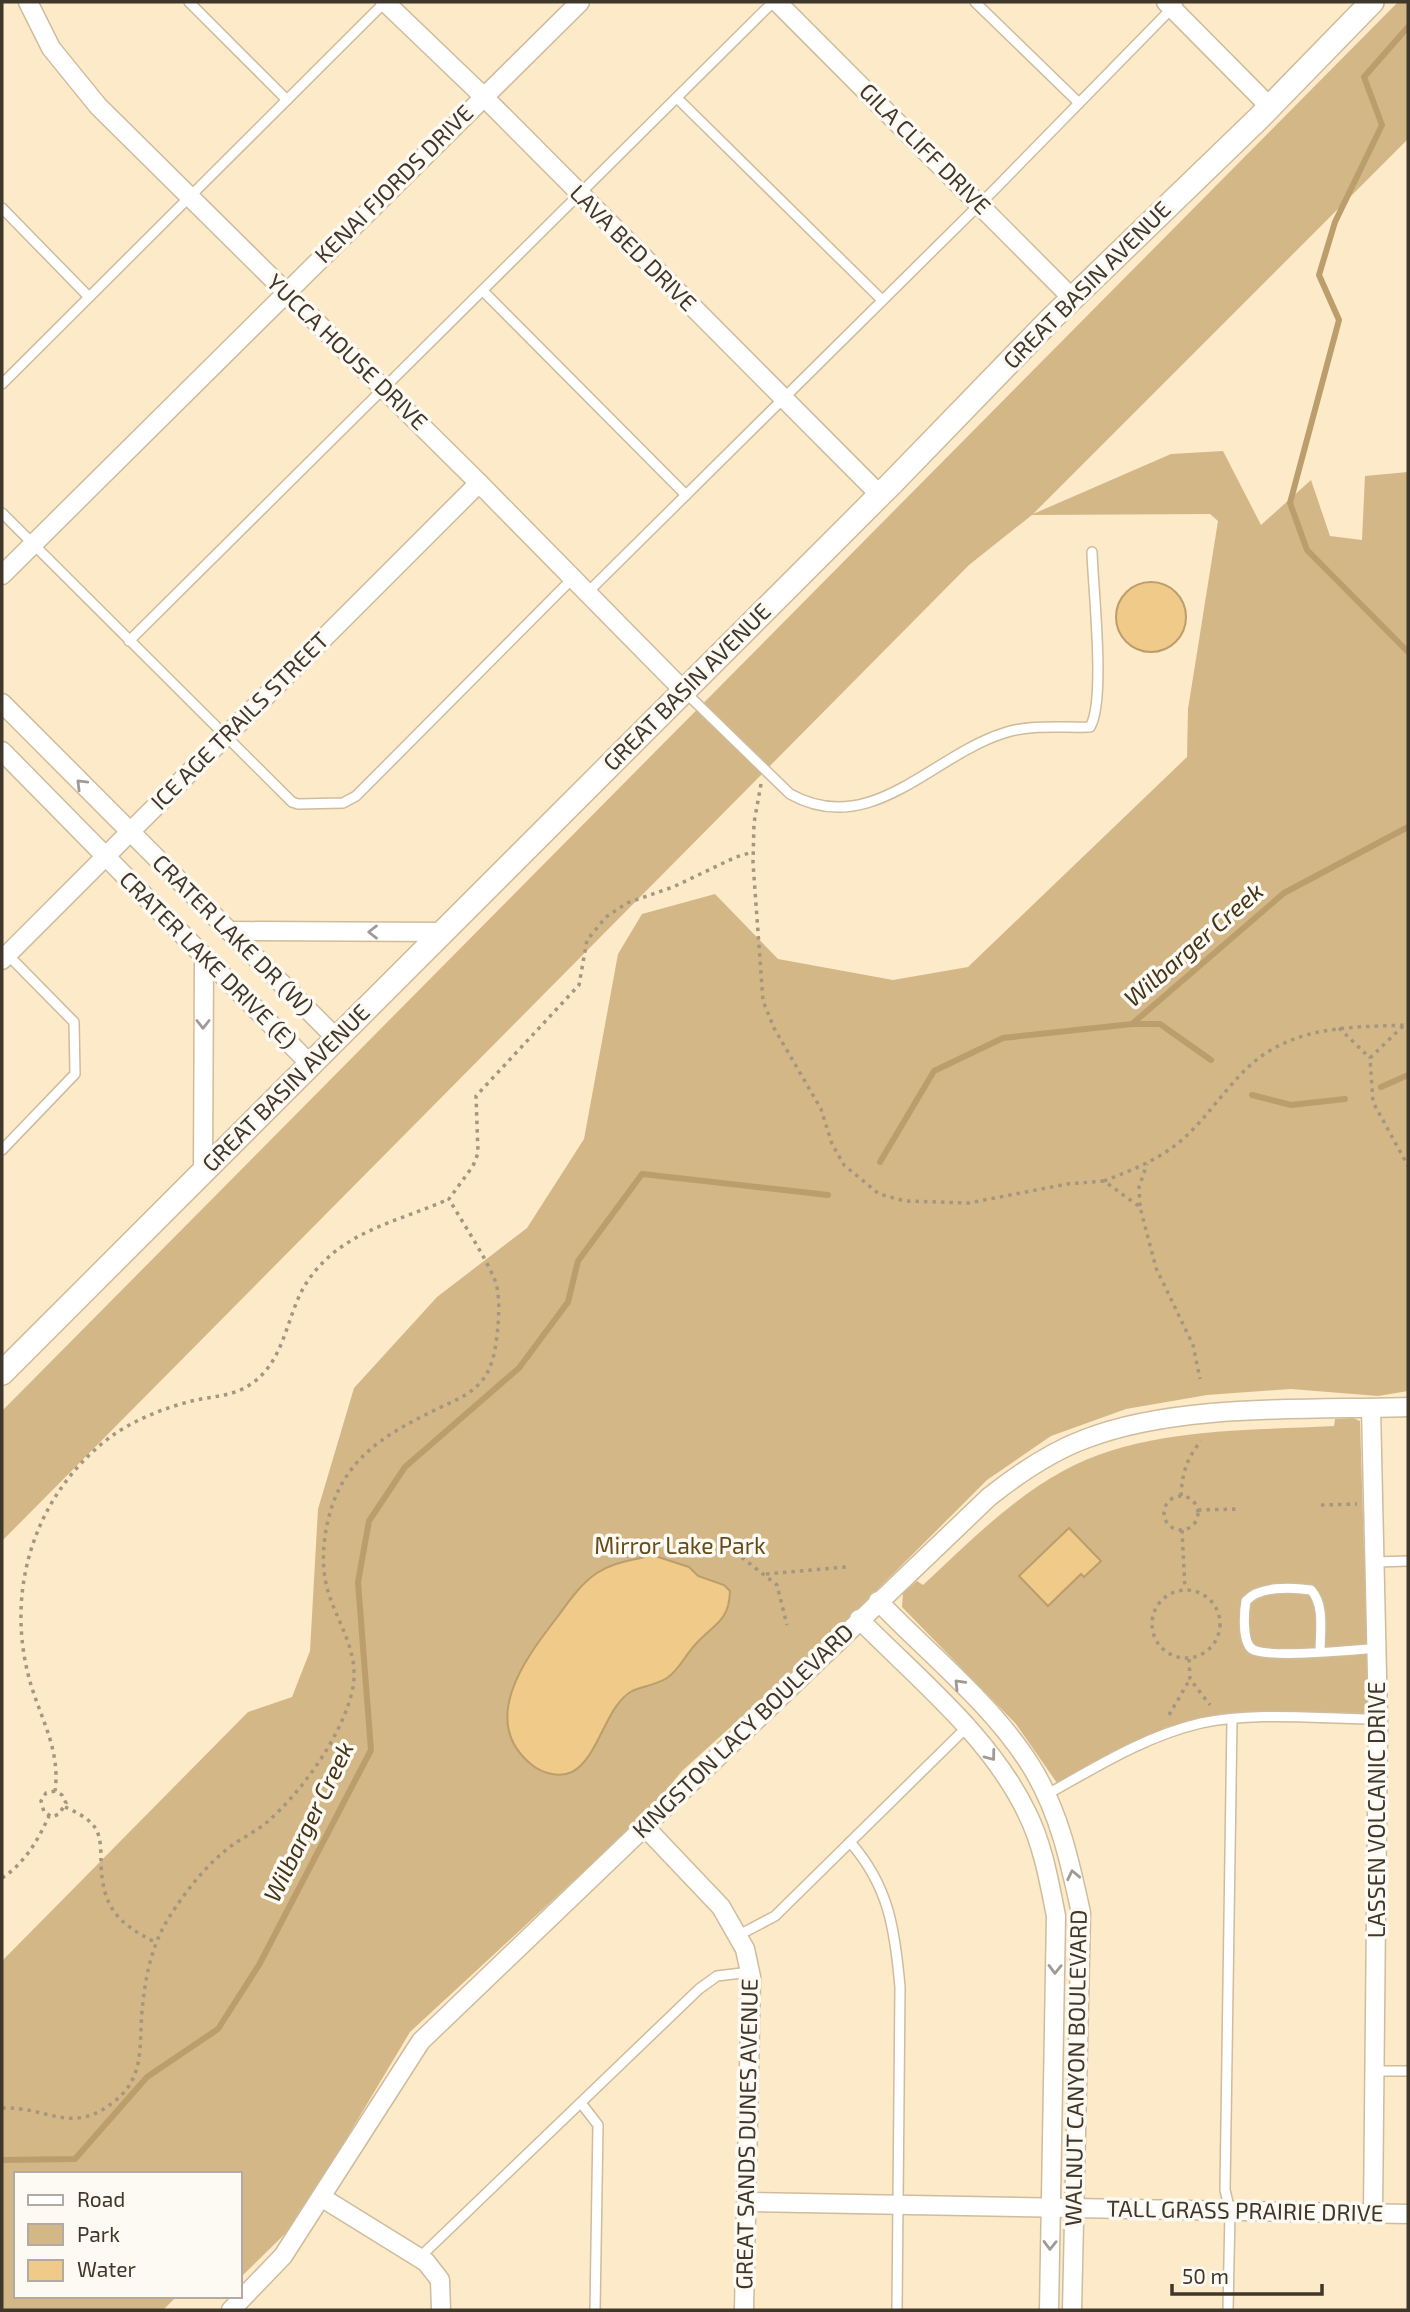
<svg xmlns="http://www.w3.org/2000/svg" width="1410" height="2312" font-family="'Exo 2',sans-serif">
<style>
.green{fill:#d4b787}
.water{fill:#f0ca88;stroke:#bb9e6c;stroke-width:2}
.lines{fill:none;stroke-linecap:round;stroke-linejoin:round}
.stream{stroke:#bb9e6c;stroke-width:6}
.service-casing{stroke:#cebc9c;stroke-width:12}
.minor-casing{stroke:#cebc9c;stroke-width:21}
.tertiary-casing{stroke:#cebc9c;stroke-width:26}
.path{stroke:#a4967f;stroke-width:3.5;stroke-dasharray:3.5 5;stroke-linecap:butt}
.service{stroke:#fff;stroke-width:9}
.minor{stroke:#fff;stroke-width:18}
.tertiary{stroke:#fff;stroke-width:23}
.oneway{stroke:#9f9b94}
.labels{text-anchor:middle;stroke-width:7;stroke-linejoin:round;paint-order:stroke}
.street-label{font-size:23px;fill:#3f372a;stroke:#fdf9f3}
.park-label{font-size:23px;fill:#654c1a;stroke:#fdf9f3}
.water-label{font-size:24px;font-style:italic;fill:#453518;stroke:#fdf9f3}
</style>
<rect width="100%" height="100%" fill="#fdeac9"/>
<g class="green">
<polygon points="1398,2 1408,2 1408,139 1033,514 1171,454 1223,451 1261,525 1311,480 1330,536 1362,540 1365,476 1408,472 1408,1391 1378,1396 1291,1389 1207,1395 1126,1409 1051,1436 987,1480 828,1639 682,1771 649,1811 410,2032 296,2223 240,2278 240,2174 16,2174 16,2296 177,2296 163,2310 2,2310 2,1961 248,1712 292,1697 310,1651 318,1509 354,1388 437,1297 527,1228 584,1139 618,954 642,914 715,894 778,959 893,980 968,967 1187,757 1188,709 1218,521 1210,514 1032,515 969,565 2,1541 2,1411"/>
<path d="M1353,1418l7,3 9,292 -126,-1 -76,15 -110,56 -41,-59 -114,-117 1,-14 14,-12 6,4c44,-41 87,-85 140,-114 80,-44 183,-40 271,-45l1,-7z"/>
</g>
<g class="water">
<circle cx="1151" cy="617" r="35"/>
<polygon points="1069,1528 1101,1561 1084,1577 1081,1574 1048,1606 1019,1576"/>
<path d="M652,1555l37,12 9,9 26,9 6,6c-1,33 -18,33 -36,55 -9,10 -16,25 -27,32 -11,7 -24,8 -35,13 -27,15 -33,67 -60,81 -13,6 -30,1 -40,-7 -54,-43 -7,-106 23,-145 13,-17 24,-35 42,-47 18,-12 36,-12 55,-18z"/>
</g>
<g class="lines">
<g class="stream">
<polyline points="1408,27 1364,77 1382,125 1335,222 1319,275 1339,320 1290,503 1307,550 1408,652"/>
<polyline points="1132,1024 1284,893 1408,827"/>
<polyline points="1381,1087 1408,1075"/>
<polyline points="1252,1095 1291,1105 1345,1099"/>
<polyline points="880,1162 934,1071 1003,1038 1132,1024 1160,1024 1211,1060"/>
<polyline points="2,2160 75,2159 147,2077 218,2029 259,1965 371,1750 358,1582 369,1521 405,1467 519,1368 568,1302 578,1261 642,1174 828,1195"/>
</g>
<defs>
<g id="service">
<polyline points="189,2 287,100"/>
<polyline points="975,2 1079,103"/>
<polyline points="677,98 882,300"/>
<polyline points="2,208 89,297"/>
<polyline points="484,292 686,495"/>
<polyline points="2,384 385,2"/>
<polyline points="2,513 292,802 298,804 343,803 356,796 573,578"/>
<polyline points="587,593 994,190 1178,2"/>
<polyline points="129,641 773,2"/>
<path d="M684,691l106,103c81,45 141,-38 214,-61 26,-9 59,-5 86,-6 16,-25 3,-139 2,-175"/>
<polyline points="2,1150 75,1074 74,1022 5,952"/>
<polyline points="1376,1562 1408,1561"/>
<path d="M1320,1652c0,-20 5,-47 -9,-62 -20,-3 -52,-4 -65,11 -2,11 -4,41 6,48 14,10 104,1 126,-1"/>
<path d="M1046,1795c50,-28 99,-59 155,-72 57,-12 120,-4 177,-4"/>
<path d="M850,1842c39,44 45,88 50,145l-3,323"/>
<polyline points="739,1935 775,1916 967,1727"/>
<polyline points="1374,2071 1408,2071"/>
<polyline points="581,2103 598,2125 595,2310"/>
<polyline points="420,2257 699,1989 717,1976 750,1972"/>
<polyline points="1228,2310 1230,2211 1225,2190 1232,1719"/>
</g>
<g id="minor">
<polyline points="28,2 51,48 98,106 479,483 683,690"/>
<polyline points="385,2 483,96 880,495"/>
<polyline points="777,2 1072,298"/>
<polyline points="1166,2 1270,107"/>
<polyline points="2,575 580,2"/>
<polyline points="2,703 336,1038"/>
<polyline points="2,751 310,1064"/>
<polyline points="229,931 442,932"/>
<polyline points="2,960 479,483"/>
<polyline points="203,1173 204,956"/>
<polyline points="1371,1408 1378,1719 1373,2213"/>
<path d="M878,1601c50,52 115,104 153,165 28,45 39,96 50,147l-9,397"/>
<path d="M859,1619c59,60 131,117 168,194 16,32 22,68 29,103l-7,394"/>
<polyline points="645,1827 721,1907 745,1949 751,1977 744,2310"/>
<polyline points="321,2197 426,2262 440,2280 441,2310"/>
<polyline points="747,2202 1408,2214"/>
<path d="M231,2310l52,-54 138,-215 568,-544c29,-23 61,-45 96,-58 92,-36 224,-29 323,-32"/>
</g>
<polyline id="tertiary" points="2,1373 893,482 1050,320 1259,118 1372,2"/>
</defs>
<use href="#service" class="service-casing"/>
<use href="#minor" class="minor-casing"/>
<use href="#tertiary" class="tertiary-casing"/>
<g class="path">
<polyline points="761,784 754,823 753,863 763,1001 774,1028 821,1109 832,1144 844,1165 879,1194 905,1201 969,1203 1067,1184 1104,1181 1140,1207 1156,1268 1193,1345 1200,1379"/>
<polyline points="1403,1026 1370,1058 1373,1102 1408,1166"/>
<polyline points="1339,1028 1370,1058"/>
<path d="M1104,1181c28,-11 57,-22 80,-43 30,-27 52,-68 87,-88 42,-25 91,-23 137,-25"/>
<polyline points="1140,1206 1139,1187 1147,1164"/>
<path d="M1181,1496c1,-23 6,-38 20,-55"/>
<circle cx="1181" cy="1513" r="17"/>
<polyline points="1321,1505 1357,1504"/>
<polyline points="1198,1510 1240,1509"/>
<polyline points="1182,1530 1185,1589"/>
<polyline points="735,1552 777,1585 787,1625"/>
<polyline points="766,1574 846,1567"/>
<circle cx="1186" cy="1624" r="34"/>
<polyline points="1189,1659 1190,1679 1210,1705"/>
<polyline points="1169,1715 1190,1679"/>
<path d="M55,1791l-9,2 -5,8 3,11 8,5 7,-3 7,-11 -4,-8 -7,-4c6,-44 -17,-76 -27,-117 -22,-88 8,-180 81,-236 24,-18 57,-31 87,-38 19,-4 38,-4 55,-16 38,-26 34,-75 61,-109 34,-45 88,-54 137,-76"/>
<path d="M65,1807c11,5 24,11 31,22 5,9 5,23 5,33 1,43 15,61 54,80"/>
<path d="M2,1878c23,-15 36,-38 47,-62"/>
<path d="M2,2108c46,-2 70,29 114,-8 29,-24 23,-55 26,-89 3,-32 9,-64 26,-92 17,-27 37,-53 63,-73 11,-8 24,-14 35,-23 35,-30 78,-89 87,-136 7,-41 -22,-71 -28,-109 -4,-24 0,-50 7,-72 18,-53 60,-75 107,-98 15,-7 30,-13 41,-25 14,-15 16,-38 18,-57 1,-14 2,-35 -4,-48 -12,-27 -30,-53 -45,-79l24,-33 5,-13 -2,-57 103,-111 8,-45 19,-23 21,-14 46,-16 63,-30 17,-5"/>
</g>
<use href="#service" class="service"/>
<use href="#minor" class="minor"/>
<use href="#tertiary" class="tertiary"/>
</g>
<defs><path id="oneway-chevron" d="M-2-3.5L2.5 0L-2 3.5" fill="none" stroke-width="1.6" stroke-linecap="round" stroke-linejoin="round" transform="scale(1.75)"/></defs>
<g class="oneway">
<use href="#oneway-chevron" transform="translate(81 784) rotate(-135)"/>
<use href="#oneway-chevron" transform="translate(373 932) rotate(-180)"/>
<use href="#oneway-chevron" transform="translate(203 1024) rotate(90)"/>
<use href="#oneway-chevron" transform="translate(959 1684) rotate(-134)"/>
<use href="#oneway-chevron" transform="translate(991 1756) rotate(53)"/>
<use href="#oneway-chevron" transform="translate(1073 1875) rotate(-102)"/>
<use href="#oneway-chevron" transform="translate(1055 1969) rotate(91)"/>
<use href="#oneway-chevron" transform="translate(1050 2245) rotate(91)"/>
</g>
<g class="labels">
<g class="street-label">
<text transform="translate(925 149) rotate(45)" y="8">GILA CLIFF DRIVE</text>
<text transform="translate(394 184) rotate(-45)" y="8">KENAI FJORDS DRIVE</text>
<text transform="translate(633 248) rotate(45)" y="8">LAVA BED DRIVE</text>
<text transform="translate(1087 285) rotate(-45)" y="8">GREAT BASIN AVENUE</text>
<text transform="translate(347 352) rotate(44)" y="8">YUCCA HOUSE DRIVE</text>
<text transform="translate(687 687) rotate(-45)" y="8">GREAT BASIN AVENUE</text>
<text transform="translate(240 721) rotate(-45)" y="8">ICE AGE TRAILS STREET</text>
<text transform="translate(233 935) rotate(45)" y="8">CRATER LAKE DR (W)</text>
<text transform="translate(208 960) rotate(45)" y="8">CRATER LAKE DRIVE (E)</text>
<text transform="translate(286 1088) rotate(-45)" y="8">GREAT BASIN AVENUE</text>
<text transform="translate(743 1731) rotate(-44)" y="8">KINGSTON LACY BOULEVARD</text>
<text transform="translate(1377 1810) rotate(-90)" y="8">LASSEN VOLCANIC DRIVE</text>
<text transform="translate(1076 2068) rotate(-89)" y="8">WALNUT CANYON BOULEVARD</text>
<text transform="translate(747 2134) rotate(-89)" y="8">GREAT SANDS DUNES AVENUE</text>
<text transform="translate(1245 2211) rotate(1)" y="8">TALL GRASS PRAIRIE DRIVE</text>
</g>
<g class="park-label">
<text x="680" y="1554">Mirror Lake Park</text>
</g>
<g class="water-label">
<text transform="translate(1194 945) rotate(-41)" y="8">Wilbarger Creek</text>
<text transform="translate(309 1822) rotate(-64)" y="8">Wilbarger Creek</text>
</g>
</g>
<rect width="1410" height="2312" fill="none" stroke="#3f372a" stroke-width="7"/>
<rect x="14" y="2172" width="228" height="126" fill="#fdf9f3" stroke="#b1aba3" stroke-width="2"/>
<rect x="28" y="2195" width="35" height="10" fill="#ffffff" stroke="#b1aba3" stroke-width="2"/>
<text x="77" y="2207" font-size="21" fill="#3f372a">Road</text>
<rect x="28" y="2224" width="35" height="21" fill="#d4b787" stroke="#b1aba3" stroke-width="2"/>
<text x="77" y="2242" font-size="21" fill="#3f372a">Park</text>
<rect x="28" y="2260" width="35" height="21" fill="#f0ca88" stroke="#b1aba3" stroke-width="2"/>
<text x="77" y="2277" font-size="21" fill="#3f372a">Water</text>
<path d="M1172 2284v10h150v-10" fill="none" stroke="#3f372a" stroke-width="3.5"/>
<text x="1182" y="2284" font-size="21" fill="#3f372a" stroke="#fdf9f3" stroke-width="5" paint-order="stroke">50 m</text>
</svg>
